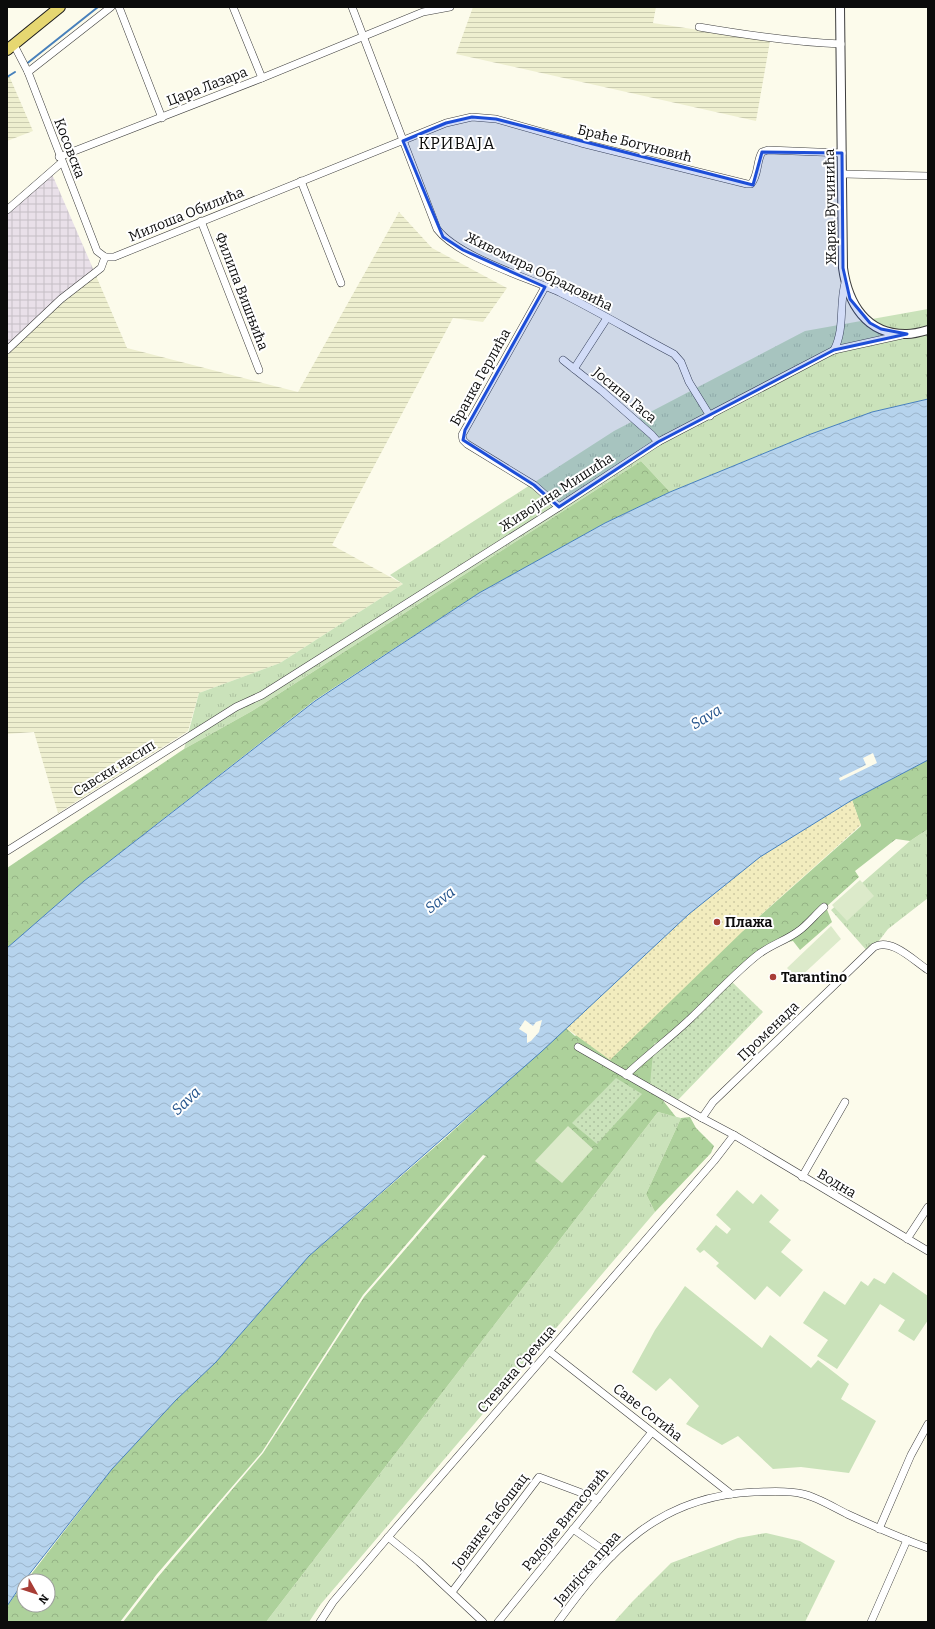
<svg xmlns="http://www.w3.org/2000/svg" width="935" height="1629" font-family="Bitter,serif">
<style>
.industrial{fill:url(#industrial-grid)}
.farmland{fill:url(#farmland-rules)}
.grass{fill:url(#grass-tufts)}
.forest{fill:url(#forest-crowns)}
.sand{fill:url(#sand-dots)}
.park{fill:url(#park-dots)}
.garden{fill:#cae2ba}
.pitch{fill:#dceaca}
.water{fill:url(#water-waves);stroke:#4780bb}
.pier{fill:#fcfbeb}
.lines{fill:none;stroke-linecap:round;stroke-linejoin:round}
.stream{stroke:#4780bb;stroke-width:2}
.minor-casing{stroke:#3e3e3e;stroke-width:8}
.tertiary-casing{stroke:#3e3e3e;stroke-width:10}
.primary-casing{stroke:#1c1c1c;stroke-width:12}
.minor{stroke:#fff;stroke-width:7}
.tertiary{stroke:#fff;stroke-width:8}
.primary{stroke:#e6d771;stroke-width:10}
.marked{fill:#1d4ed8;fill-opacity:0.2;stroke:#1d4ed8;stroke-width:3;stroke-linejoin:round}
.poi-dot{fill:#a83d36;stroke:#fff;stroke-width:1.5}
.labels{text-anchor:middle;stroke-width:4;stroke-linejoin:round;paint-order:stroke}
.street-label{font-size:14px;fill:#0b0b0b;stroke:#fff}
.poi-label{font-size:14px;font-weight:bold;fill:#0b0b0b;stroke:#fff;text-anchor:start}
.water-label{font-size:15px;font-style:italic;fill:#25548c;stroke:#fff}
.quarter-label{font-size:16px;letter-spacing:1px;fill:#0b0b0b;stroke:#fff}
</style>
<defs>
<pattern id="industrial-grid" width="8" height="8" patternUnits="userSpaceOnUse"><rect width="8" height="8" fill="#e9e0e9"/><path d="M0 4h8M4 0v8" fill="none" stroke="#c6bfc6"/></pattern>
<pattern id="farmland-rules" width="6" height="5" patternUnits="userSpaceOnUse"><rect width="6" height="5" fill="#eeefcf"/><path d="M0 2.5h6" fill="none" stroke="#cbccb0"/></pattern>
<pattern id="grass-tufts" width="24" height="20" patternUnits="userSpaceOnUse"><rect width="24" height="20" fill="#cae2ba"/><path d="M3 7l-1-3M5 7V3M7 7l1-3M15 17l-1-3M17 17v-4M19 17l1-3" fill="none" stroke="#acc19f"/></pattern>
<pattern id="forest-crowns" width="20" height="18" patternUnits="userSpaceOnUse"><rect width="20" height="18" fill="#add19b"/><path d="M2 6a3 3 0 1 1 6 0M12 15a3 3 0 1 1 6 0" fill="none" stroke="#94b284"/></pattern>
<pattern id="sand-dots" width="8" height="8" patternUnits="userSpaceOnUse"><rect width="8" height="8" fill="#f2ecbe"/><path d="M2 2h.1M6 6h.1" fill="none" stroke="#cec9a2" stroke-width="1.8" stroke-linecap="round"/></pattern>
<pattern id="park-dots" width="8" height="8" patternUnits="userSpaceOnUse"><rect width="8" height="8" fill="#cae2ba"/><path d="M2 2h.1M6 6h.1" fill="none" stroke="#acc19f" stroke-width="1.8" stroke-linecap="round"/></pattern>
<pattern id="water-waves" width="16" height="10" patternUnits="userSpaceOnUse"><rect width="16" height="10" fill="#b6d3ed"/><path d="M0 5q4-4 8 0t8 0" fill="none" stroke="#9bb4ca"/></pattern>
</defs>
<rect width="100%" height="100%" fill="#fcfbeb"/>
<polygon class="industrial" points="52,174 94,271 7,346 7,214"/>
<g class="farmland">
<polygon points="473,7 656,7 653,23 770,41 756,121 456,54"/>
<polygon points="7,71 33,131 7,141"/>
<polygon points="399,212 432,248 507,288 483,322 453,318 332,545 403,584 280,663 199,693 188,731 58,813 34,732 7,734 7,346 94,271 127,348 298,392"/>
</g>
<g class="grass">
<polygon points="928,309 928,399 872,412 811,434 670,492 641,461 252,711 184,749 199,693 280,663 403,584 390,575 614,431 805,331"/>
<polygon points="928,829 928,898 888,929 872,950 868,952 831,910 910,841"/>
<polygon points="658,1112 681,1118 646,1194 655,1212 320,1605 309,1622 266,1622"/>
<polygon points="766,1533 800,1541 835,1561 805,1622 614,1622 632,1602 671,1563 738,1538"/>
</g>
<g class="forest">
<polygon points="641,461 670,492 605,523 479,593 315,700 84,881 7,948 7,868 184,749 252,711"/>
<polygon points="928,760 928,829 910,841 896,839 855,871 859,877 826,907 832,922 800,950 793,941 768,946 730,980 650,1084 676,1117 658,1112 266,1622 123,1622 158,1577 263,1453 364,1297 486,1156 483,1155 363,1295 262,1452 157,1574 120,1622 7,1622 7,1606 24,1583 24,1605 48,1605 48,1581 26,1581 112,1469 176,1400 216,1362 309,1256 444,1139 566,1028 575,1036 744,930 861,826 852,800"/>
<polygon points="690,1117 696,1128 714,1146 711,1153 655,1212 646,1194 681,1118"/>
</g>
<polygon class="sand" points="852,800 861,825 744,930 610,1060 566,1028 689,914 760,857"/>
<g class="park">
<polygon points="730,980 763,1012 677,1101 650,1084 654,1043 664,1041"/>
<polygon points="616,1078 642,1094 597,1144 572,1123"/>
</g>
<g class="garden">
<polygon points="737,1190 753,1204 761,1194 779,1210 769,1222 791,1240 781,1252 803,1270 780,1297 767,1286 755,1300 716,1266 719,1263 704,1250 700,1253 696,1249 716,1225 727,1234 731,1229 716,1215"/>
<polygon points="893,1272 928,1296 928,1320 914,1341 898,1331 905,1320 880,1304 837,1369 817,1356 828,1340 803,1323 824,1291 845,1305 861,1281 868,1286 874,1278 885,1284"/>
<polygon points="685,1286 762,1348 770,1335 811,1368 818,1360 849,1384 841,1399 876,1421 849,1473 801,1467 773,1469 738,1436 722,1445 686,1424 699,1406 670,1378 656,1391 632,1372 655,1330"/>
</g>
<g class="pitch">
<polygon points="860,880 874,896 847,921 832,905"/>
<polygon points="831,926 841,939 798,979 787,968"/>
<polygon points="568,1126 593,1149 562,1183 535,1161"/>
</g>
<polygon class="water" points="928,399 928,760 852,800 760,857 689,914 541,1052 309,1256 216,1362 176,1400 112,1469 24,1581 7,1606 7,948 84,881 315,701 479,593 605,523 670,492 811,434 872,412"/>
<g class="pier">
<polygon points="873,753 877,763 840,781 839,778 866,765 863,758"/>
<polygon points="525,1020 533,1026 536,1022 542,1020 539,1032 531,1041 527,1043 527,1034 519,1029"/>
</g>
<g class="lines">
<g class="stream">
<polyline points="25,65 98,7"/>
<polyline points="7,77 15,72"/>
</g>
<defs>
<g id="minor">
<polyline points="119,7 162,118"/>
<polyline points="233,7 262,78"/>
<path d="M352,7l85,222c21,28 92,49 124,64 38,19 75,41 113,61l7,8 8,20 21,34"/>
<path d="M699,27c47,8 94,15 142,17"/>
<polyline points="14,45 28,72 97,251 105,257"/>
<polyline points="28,72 111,7"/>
<polyline points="59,157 262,78 423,12 450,7"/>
<polyline points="843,174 928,176"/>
<polyline points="301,181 341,283"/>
<polyline points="7,210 61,163"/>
<polyline points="201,221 259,370"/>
<path d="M105,257h9l332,-134 26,-6 24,2 85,24 166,41h4c8,-9 5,-22 11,-32l6,-2 74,3"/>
<polyline points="545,287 462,435 463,440 467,444 534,485 559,507"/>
<polyline points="7,350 61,299 101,268 105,257"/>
<path d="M834,350c11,-21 5,-45 11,-67"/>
<polyline points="563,360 602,391 652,435 658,442"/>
<polyline points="574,369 607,318"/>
<polyline points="7,851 236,707 262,695 559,507 658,442 834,350 902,335"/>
<path d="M928,970c-14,-9 -37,-33 -54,-23l-161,155 -11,16 32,17 194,116"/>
<polyline points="578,1047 702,1118"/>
<path d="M626,1075c21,-20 44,-37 65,-57 21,-20 41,-42 64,-61 14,-12 31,-16 45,-27 8,-6 16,-16 24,-23"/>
<polyline points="802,1177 845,1102"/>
<polyline points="907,1239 928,1207"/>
<polyline points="549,1351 731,1494"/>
<polyline points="573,1529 612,1556"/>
<polyline points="879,1529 911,1455 928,1424"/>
<polyline points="388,1537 419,1562 483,1622"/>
<polyline points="452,1592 539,1477 598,1499"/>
<polyline points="320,1622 333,1602 395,1529 714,1161 734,1135"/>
<polyline points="498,1622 652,1432"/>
<path d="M558,1622c52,-72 101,-126 196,-130 16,0 33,-2 49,2 14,3 30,13 44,20 26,12 53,24 81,34"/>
<polyline points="871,1622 907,1540"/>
</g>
<path id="tertiary" d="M840,7l3,261c5,35 23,67 64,66 7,0 14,-2 21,-4"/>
<polyline id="primary" points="7,50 60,7"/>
</defs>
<use href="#minor" class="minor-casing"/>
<use href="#tertiary" class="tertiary-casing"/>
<use href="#primary" class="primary-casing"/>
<use href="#minor" class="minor"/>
<use href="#tertiary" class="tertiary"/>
<use href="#primary" class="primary"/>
</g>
<path class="marked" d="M472,117l24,2 257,66 9,-33 80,1 1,115 7,31 20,24 11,6 26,5 -73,16 -176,92 -99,65 -25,-22 -71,-45 2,-10 80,-143 -82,-37 -20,-13 -40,-96 43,-18z"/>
<g class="poi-dot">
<circle cx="717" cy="922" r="4"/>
<circle cx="773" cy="977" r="4"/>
</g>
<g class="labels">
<g class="street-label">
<text transform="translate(207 86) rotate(-21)" y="5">Цара Лазара</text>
<text transform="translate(635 143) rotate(14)" y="5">Браће Богуновић</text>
<text transform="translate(70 148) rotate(69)" y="5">Косовска</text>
<text transform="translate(830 207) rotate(-91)" y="5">Жарка Вучинића</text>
<text transform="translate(186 214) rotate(-22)" y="5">Милоша Обилића</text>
<text transform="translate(539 271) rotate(26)" y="5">Живомира Обрадовића</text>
<text transform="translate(242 291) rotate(69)" y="5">Филипа Вишњића</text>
<text transform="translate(480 377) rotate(-61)" y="5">Бранка Герлића</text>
<text transform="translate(625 395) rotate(40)" y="5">Јосипа Гаса</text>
<text transform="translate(556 492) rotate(-33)" y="5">Живојина Мишића</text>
<text transform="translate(114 768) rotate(-32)" y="5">Савски насип</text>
<text transform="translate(768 1031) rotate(-44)" y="5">Променада</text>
<text transform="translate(837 1183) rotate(31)" y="5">Водна</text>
<text transform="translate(516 1369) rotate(-49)" y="5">Стевана Сремца</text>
<text transform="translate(648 1412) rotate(38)" y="5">Саве Согића</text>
<text transform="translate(565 1519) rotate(-51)" y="5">Радојке Витасовић</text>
<text transform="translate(490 1521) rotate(-53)" y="5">Јованке Габошац</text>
<text transform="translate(587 1568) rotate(-49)" y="5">Јалијска прва</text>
</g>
<g class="poi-label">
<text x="725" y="927">Плажа</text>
<text x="781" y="982">Tarantino</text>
</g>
<g class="water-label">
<text transform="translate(706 717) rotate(-31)" y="5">Sava</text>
<text transform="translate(440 900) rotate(-38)" y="5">Sava</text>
<text transform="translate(186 1101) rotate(-44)" y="5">Sava</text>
</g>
<g class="quarter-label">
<text x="457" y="149">КРИВАЈА</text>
</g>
</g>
<rect width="935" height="1629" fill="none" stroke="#0b0b0b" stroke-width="16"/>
<g transform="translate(36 1593) rotate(129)"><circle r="19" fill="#ffffff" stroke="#9d9d9d"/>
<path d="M0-3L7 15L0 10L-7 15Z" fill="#a83d36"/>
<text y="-6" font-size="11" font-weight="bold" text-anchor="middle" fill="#0b0b0b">N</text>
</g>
</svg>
